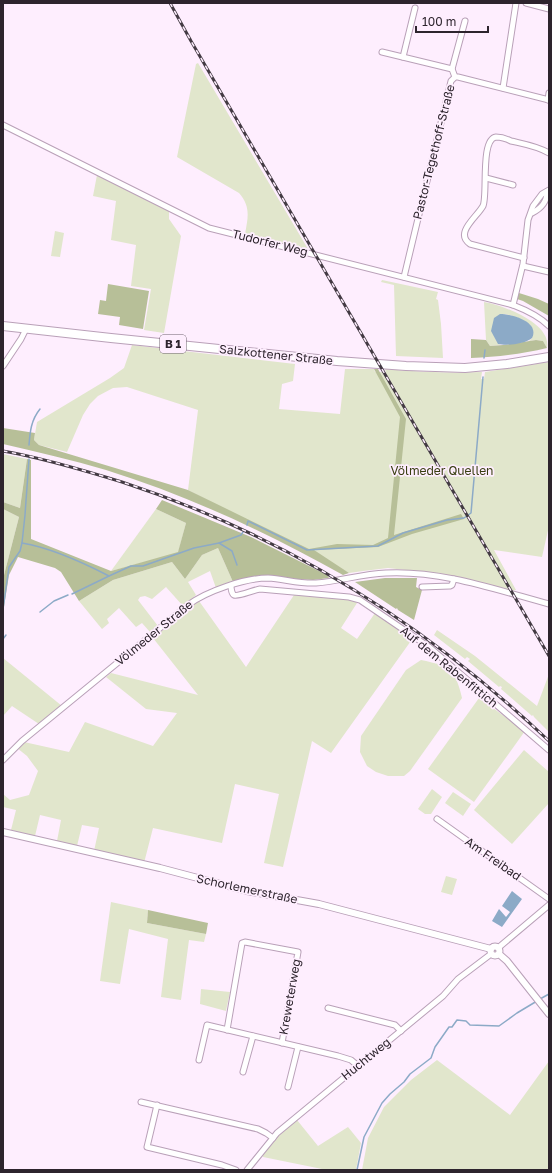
<svg xmlns="http://www.w3.org/2000/svg" width="552" height="1173" font-family="'Golos Text',sans-serif">
<style>
.green{fill:#e1e6cc}
.forest{fill:#b7bf98}
.water{fill:#8caac7}
.lines{fill:none;stroke-linecap:round;stroke-linejoin:round}
.stream{stroke:#8caac7;stroke-width:1.5}
.minor-casing{stroke:#b9a0b8;stroke-width:7}
.tertiary-casing{stroke:#b9a0b8;stroke-width:8}
.primary-casing{stroke:#b9a0b8;stroke-width:10}
.minor{stroke:#fff;stroke-width:5}
.tertiary{stroke:#fff;stroke-width:6}
.primary{stroke:#fff;stroke-width:8}
.rail-casing{stroke:#433a43;stroke-width:3}
.rail{stroke:#feeefe;stroke-width:1.5;stroke-dasharray:4.5;stroke-linecap:butt}
.labels{text-anchor:middle;stroke-width:3.5;stroke-linejoin:round;paint-order:stroke}
.shield{fill:#feeefe;stroke:#6c616c;stroke-width:1}
.shield-label{font-size:11px;font-weight:bold;fill:#2d242d}
.street-label{font-size:12px;fill:#2d242d;stroke:#feeefe}
.park-label{font-size:12px;fill:#373d0f;stroke:#feeefe}
</style>
<rect width="100%" height="100%" fill="#feeefe"/>
<g class="green">
<path d="M198,63l110,186 -8,-1 -55,-14c3,-17 6,-27 -6,-41l-62,-36 19,-93z"/>
<polygon points="97,175 169,211 169,219 181,236 164,333 144,330 151,289 131,286 136,245 111,240 116,201 93,196"/>
<polygon points="55,231 64,233 60,257 51,256"/>
<polygon points="382,280 438,292 436,299 438,300 441,324 443,358 396,356 394,285 381,282"/>
<path d="M484,302c18,3 68,21 63,46l-4,-7 -7,-1 -7,1 3,-3 -1,-12c-9,-7 -19,-12 -31,-12l-2,30 3,1 -11,1 -4,-6z"/>
<path d="M132,345l163,19 -2,17 -11,3 -3,25 61,5 5,-45h29l1,3h11l-1,-3c32,3 64,4 97,3l-1,7h3l1,-7 64,-10v164l-7,31 -48,-7 22,40 -5,1 -97,-20 -26,-3 -25,3 -14,2 -161,-83 10,-80 -71,-23 -14,1 -15,8 -8,8 -7,11 -16,37 -28,-7 -5,-5 3,-18 73,-44 14,-10z"/>
<polygon points="3,454 27,459 20,508 3,502"/>
<polygon points="3,509 19,517 3,579"/>
<polygon points="156,509 186,523 178,553 111,571"/>
<polygon points="218,548 233,582 216,588 210,571 188,582 196,595 183,606 166,587 152,599 145,596 140,597 138,600 158,626 150,632 142,623 136,627 119,608 107,619 109,623 102,629 79,601 113,580 172,562 185,579 202,555"/>
<polygon points="294,595 354,600 357,603 341,628 357,639 375,613 413,638 331,753 312,741 283,867 264,863 279,794 235,784 222,843 153,828 144,863 94,851 99,828 82,825 77,846 57,841 61,820 40,815 35,836 11,830 16,810 3,807 3,794 10,800 29,795 38,771 27,756 17,748 24,742 69,752 85,722 153,746 177,713 146,709 106,677 111,673 198,695 153,638 199,601 246,667"/>
<polygon points="437,630 475,656 537,706 549,674 549,732 534,717 533,715 532,716 501,689 502,687 500,686 499,687 468,661 470,659 467,657 465,659 434,635"/>
<polygon points="3,658 62,706 39,724 12,706 3,716"/>
<path d="M421,660c29,6 34,9 41,38l-52,73 -6,5h-16l-12,-4 -9,-6 -7,-14 1,-16 45,-66z"/>
<polygon points="479,698 525,731 474,802 428,769"/>
<polygon points="524,750 549,772 549,803 512,844 474,810"/>
<polygon points="432,789 442,797 431,814 425,814 418,809"/>
<polygon points="453,792 471,804 463,816 445,803"/>
<polygon points="446,876 457,879 452,895 441,892"/>
<polygon points="111,902 148,910 147,923 206,934 204,942 189,940 181,1000 161,997 168,939 129,929 120,984 100,981"/>
<polygon points="201,989 230,992 226,1011 200,1004"/>
<polygon points="437,1060 510,1115 549,1061 549,1170 362,1170 368,1138 384,1107 411,1080"/>
<polygon points="297,1120 318,1146 348,1127 361,1143 356,1170 327,1170 263,1157 262,1155 277,1137"/>
</g>
<g class="forest">
<polygon points="108,284 149,291 143,329 119,325 120,317 98,314 100,300 106,301"/>
<polygon points="519,293 538,299 549,304 549,316 523,301 517,299"/>
<path d="M471,339l15,1 4,6 13,-1 33,-5 7,1 4,7c-25,6 -50,9 -76,10z"/>
<path d="M374,369h4l28,50 -12,116 67,-21 3,5 -52,15 -34,13 -64,3 35,23 -6,2c-75,-42 -154,-79 -237,-105 -34,-10 -69,-18 -103,-26v-16l32,5 -1,7 5,5 149,45 121,59 28,-5 36,1 15,-7 12,-121z"/>
<polygon points="27,459 31,460 31,539 111,571 178,552 186,523 156,509 162,500 251,537 327,575 329,578 313,580 297,579 261,575 233,582 218,548 202,555 185,579 172,562 113,580 79,601 61,572 55,568 18,557 9,575 3,613 3,579 19,517 3,509 3,502 20,508"/>
<polygon points="385,578 417,578 416,587 422,590 414,620 398,610 397,608 396,609 355,582"/>
<polygon points="148,910 208,923 206,934 147,923"/>
</g>
<g class="water">
<path d="M500,314c12,0 40,8 32,24 -7,6 -25,8 -34,6l-7,-13 3,-13z"/>
<polygon points="512,891 522,899 502,927 492,921 499,909 506,917 510,912 502,906"/>
</g>
<g class="lines">
<g class="stream">
<polyline points="484,358 485,350"/>
<path d="M29,445c1,-13 2,-25 11,-36"/>
<polyline points="247,525 248,521 307,550 378,546 403,533 447,520 464,518 471,513 483,377"/>
<path d="M22,543c30,5 60,19 87,33l22,-10h12l51,-18 25,-5 22,-8 2,-3"/>
<polyline points="219,543 232,551 237,565"/>
<polyline points="72,594 109,576"/>
<polyline points="3,609 9,567 20,551 22,543 25,515 29,459"/>
<polyline points="40,612 54,601 68,595"/>
<polyline points="3,639 6,635"/>
<polyline points="540,999 549,994"/>
<polyline points="357,1170 364,1137 382,1103 390,1094 404,1082 410,1074 431,1058 435,1047 449,1027 452,1027 457,1020 466,1021 470,1025 499,1026 517,1013 537,1001"/>
</g>
<defs>
<g id="minor">
<polyline points="526,3 549,9"/>
<polyline points="382,52 452,69 455,77"/>
<polyline points="403,57 415,8"/>
<polyline points="452,69 465,21"/>
<polyline points="503,88 516,3"/>
<polyline points="548,100 549,93"/>
<path d="M3,125l206,103 304,77c13,5 26,11 36,21"/>
<polyline points="486,178 513,185"/>
<path d="M532,213c8,-4 15,-10 15,-21"/>
<path d="M524,258l-54,-14c-16,-11 7,-27 13,-38 5,-11 -3,-67 13,-69 5,0 11,2 15,4 13,3 26,5 38,12"/>
<polyline points="523,266 549,272"/>
<polyline points="404,277 451,81 455,77 458,77 549,100"/>
<polyline points="513,305 523,264 528,220 533,206 542,194 549,190"/>
<polyline points="3,366 21,339 26,329"/>
<path d="M231,586c0,3 1,8 3,9 3,2 20,-5 26,-6l89,8 11,3 69,47 120,103"/>
<polyline points="422,587 450,586 452,585 454,579"/>
<path d="M3,760l19,-19 166,-136c19,-14 57,-27 80,-27 16,1 32,6 48,5 24,-2 46,-9 70,-10 54,-3 111,17 163,31"/>
<polyline points="437,819 549,899"/>
<polyline points="498,948 549,905"/>
<polyline points="328,1008 395,1025 401,1031"/>
<polyline points="227,1030 242,943 245,942 298,952 282,1043"/>
<polyline points="199,1060 207,1025 338,1056 351,1060 358,1066"/>
<polyline points="243,1072 253,1036"/>
<polyline points="288,1087 298,1047"/>
<polyline points="141,1102 258,1129 266,1133 273,1138"/>
<polyline points="157,1105 147,1147 222,1165 236,1170"/>
<polyline points="247,1170 277,1133 443,996 458,979 491,954"/>
</g>
<g id="tertiary">
<polyline points="3,832 160,868 247,891 319,904 491,949"/>
<circle cx="495" cy="951" r="4.5"/>
<polyline points="499,954 507,961 549,1014"/>
</g>
<polyline id="primary" points="3,326 111,338 337,361 406,366 465,368 507,364 549,357"/>
</defs>
<use href="#minor" class="minor-casing"/>
<use href="#tertiary" class="tertiary-casing"/>
<use href="#primary" class="primary-casing"/>
<use href="#minor" class="minor"/>
<use href="#tertiary" class="tertiary"/>
<use href="#primary" class="primary"/>
<defs>
<g id="rail">
<polyline points="170,3 191,41 549,656"/>
<path d="M3,451c40,7 80,19 119,31 162,53 304,142 427,259"/>
</g>
</defs>
<use href="#rail" class="rail-casing"/>
<use href="#rail" class="rail"/>
</g>
<g class="labels">
<rect class="shield" x="160" y="335" width="26" height="18" rx="3"/>
<g class="shield-label">
<text x="173" y="348">B 1</text>
</g>
<g class="street-label">
<text transform="translate(434 152) rotate(-76)" y="4">Pastor-Tegethoff-Straße</text>
<text transform="translate(270 243) rotate(14)" y="4">Tudorfer Weg</text>
<text transform="translate(276 355) rotate(6)" y="4">Salzkottener Straße</text>
<text transform="translate(154 633) rotate(-39)" y="4">Völmeder Straße</text>
<text transform="translate(449 667) rotate(39)" y="4">Auf dem Rabenfittich</text>
<text transform="translate(493 859) rotate(35)" y="4">Am Freibad</text>
<text transform="translate(247 889) rotate(12)" y="4">Schorlemerstraße</text>
<text transform="translate(290 997) rotate(-80)" y="4">Kreweterweg</text>
<text transform="translate(366 1059) rotate(-39)" y="4">Huchtweg</text>
</g>
<g class="park-label">
<text x="442" y="475">Völmeder Quellen</text>
</g>
</g>
<rect width="552" height="1173" fill="none" stroke="#2d242d" stroke-width="8"/>
<path d="M416 26v6h72v-6" fill="none" stroke="#2d242d" stroke-width="2"/>
<text x="422" y="26" font-size="12" fill="#2d242d" stroke="#feeefe" stroke-width="3" paint-order="stroke">100 m</text>
</svg>
